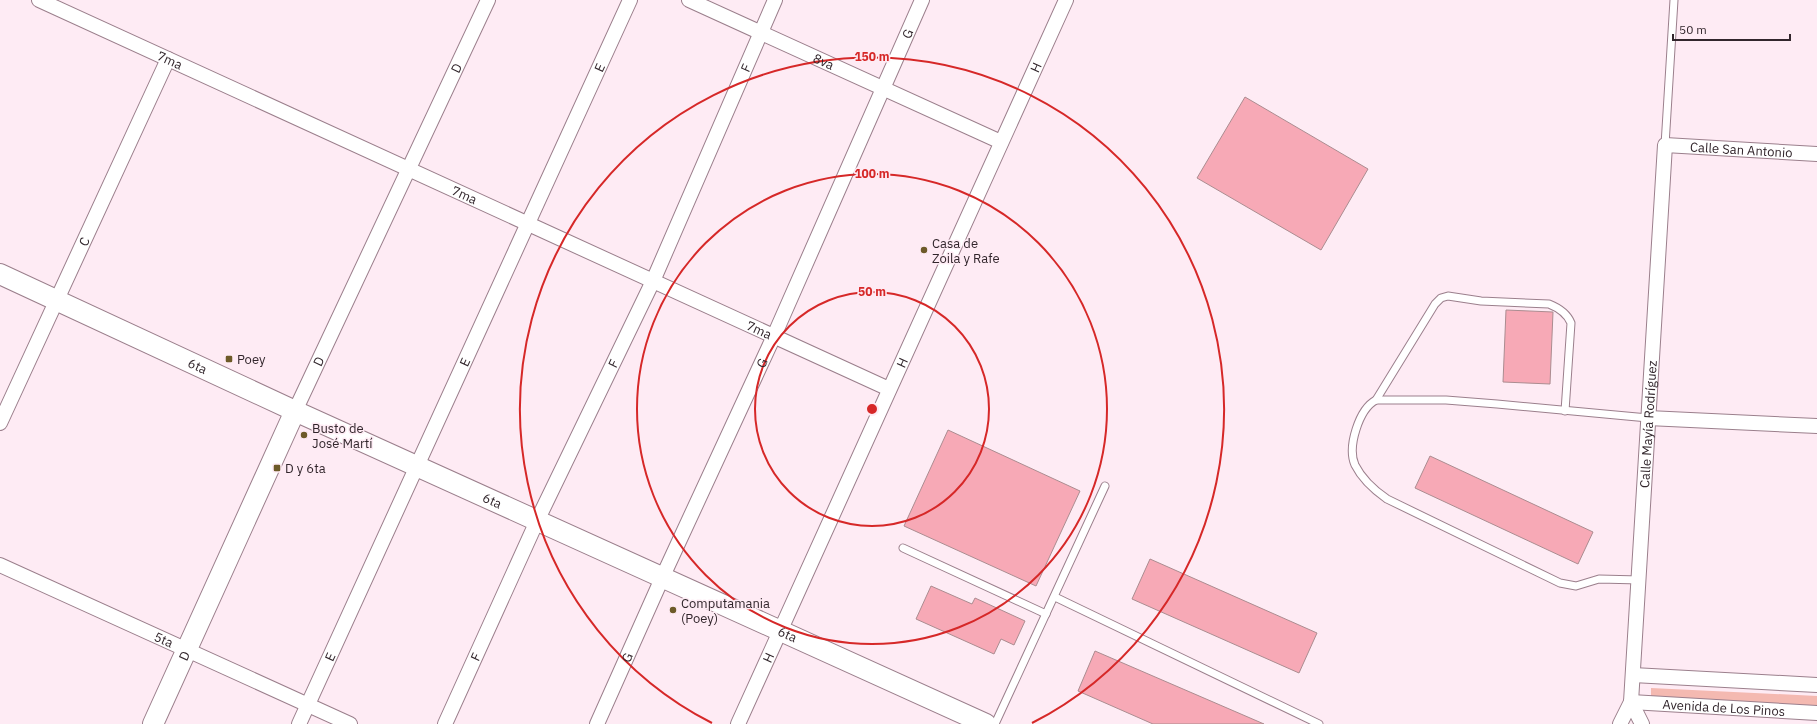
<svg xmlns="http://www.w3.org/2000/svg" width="1817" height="724" font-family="'IBM Plex Sans',sans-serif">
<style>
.green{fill:#f4b9b1}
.building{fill:#f7a9b6;stroke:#ab8c90}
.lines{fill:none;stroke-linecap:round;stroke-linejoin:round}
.lane-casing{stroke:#9b7f8c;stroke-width:9}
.street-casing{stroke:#9b7f8c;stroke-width:16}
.secondary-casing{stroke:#9b7f8c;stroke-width:22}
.lane{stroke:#fff;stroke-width:7}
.street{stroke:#fff;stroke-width:14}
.secondary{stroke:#fff;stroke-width:20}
.ring{fill:none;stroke:#d62828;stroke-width:2}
.poi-dot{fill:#6d5a28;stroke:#feebf4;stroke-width:1.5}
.labels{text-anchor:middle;stroke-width:3;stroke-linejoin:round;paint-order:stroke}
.street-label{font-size:13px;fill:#32262c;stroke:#feebf4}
.poi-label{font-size:13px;fill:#32262c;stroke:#feebf4;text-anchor:start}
.centre{fill:#d62828;stroke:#feebf4;stroke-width:2}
.ring-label{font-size:12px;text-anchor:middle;font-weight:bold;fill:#d62828;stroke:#feebf4;stroke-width:3;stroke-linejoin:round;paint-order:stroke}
</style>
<rect width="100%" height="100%" fill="#feebf4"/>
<polygon class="green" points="1651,688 1817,696 1817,706 1651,697"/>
<g class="building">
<polygon points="1245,97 1368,169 1321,250 1197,178"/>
<polygon points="1506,310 1553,312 1550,384 1503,382"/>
<polygon points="948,430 1080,491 1036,586 904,526"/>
<polygon points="1430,456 1593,532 1578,564 1415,488"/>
<polygon points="1150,559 1317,633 1299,673 1132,599"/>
<polygon points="931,586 972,604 975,598 1025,621 1014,645 1001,639 994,654 916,619"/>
<polygon points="1095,651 1264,724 1153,724 1078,691"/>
</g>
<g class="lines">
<defs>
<g id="lane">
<polyline points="1665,145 1674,0"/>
<path d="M1376,400l59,-96 6,-6 7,-2 33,5 68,3c10,4 18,9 22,19l-6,88"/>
<polyline points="903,548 1046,614"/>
<path d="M1640,580l-41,-1 -23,7 -16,-3 -173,-84c-13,-9 -25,-20 -32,-34 -8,-18 4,-56 21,-65h70l51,4 151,14"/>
<polyline points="1055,597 1319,724"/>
<polyline points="995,724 1105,486"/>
</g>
<g id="street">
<path id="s1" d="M39,0l850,389"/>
<path id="s2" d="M689,0l312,142"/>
<path id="s3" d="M295,411l193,-411"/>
<polyline points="1648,418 1817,426"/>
<path id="s4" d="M0,423l168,-364"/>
<path id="s5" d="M0,565l350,159"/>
<polyline points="1633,675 1817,685"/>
<path id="s6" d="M1631,702l186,11"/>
<polyline points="1631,702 1642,724"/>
<path id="s7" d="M299,724l331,-724"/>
<path id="s8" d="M445,724l92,-203 116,-240 122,-281"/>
<path id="s9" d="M597,724l66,-148 111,-240 148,-336"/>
<path id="s10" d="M738,724l328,-724"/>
<path id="s11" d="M1620,724l11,-22 34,-557 152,9"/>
</g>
<g id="secondary">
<path id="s12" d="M0,274l295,137 691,313"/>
<path id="s13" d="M153,724l142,-313"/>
</g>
</defs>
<use href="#lane" class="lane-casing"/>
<use href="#street" class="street-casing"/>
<use href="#secondary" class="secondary-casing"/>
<use href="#lane" class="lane"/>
<use href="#street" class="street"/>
<use href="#secondary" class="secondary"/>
</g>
<g class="ring">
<circle cx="872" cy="409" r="117"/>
<circle cx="872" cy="409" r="235"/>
<path d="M712 723A352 352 0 1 1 1032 723"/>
</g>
<g class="poi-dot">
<circle cx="924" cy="250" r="4"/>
<rect x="225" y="355" width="8" height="8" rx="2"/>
<circle cx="304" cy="435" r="4"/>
<rect x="273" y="464" width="8" height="8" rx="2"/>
<circle cx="673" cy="610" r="4"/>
</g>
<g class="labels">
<g class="street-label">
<text dy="5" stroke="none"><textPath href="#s9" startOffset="757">G</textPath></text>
<text dy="5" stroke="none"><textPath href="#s1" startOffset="144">7ma</textPath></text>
<text dy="5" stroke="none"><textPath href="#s2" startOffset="148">8va</textPath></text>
<text dy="5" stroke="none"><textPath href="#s7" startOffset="722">E</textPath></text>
<text dy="5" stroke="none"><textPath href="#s10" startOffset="721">H</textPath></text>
<text dy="5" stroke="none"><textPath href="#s3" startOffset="379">D</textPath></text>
<text dy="5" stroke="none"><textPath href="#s8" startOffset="722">F</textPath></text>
<text dy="5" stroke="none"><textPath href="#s11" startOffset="659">Calle San Antonio</textPath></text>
<text dy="5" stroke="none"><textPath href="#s1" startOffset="468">7ma</textPath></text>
<text dy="5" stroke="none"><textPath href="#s4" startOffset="200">C</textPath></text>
<text dy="5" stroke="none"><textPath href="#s1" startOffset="792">7ma</textPath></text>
<text dy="5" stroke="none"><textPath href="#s3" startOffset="55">D</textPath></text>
<text dy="5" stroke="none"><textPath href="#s7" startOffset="398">E</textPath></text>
<text dy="5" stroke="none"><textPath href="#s10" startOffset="397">H</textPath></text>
<text dy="5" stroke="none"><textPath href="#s8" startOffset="398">F</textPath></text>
<text dy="5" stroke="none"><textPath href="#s9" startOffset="397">G</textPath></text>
<text dy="5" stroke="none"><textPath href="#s12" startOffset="218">6ta</textPath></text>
<text dy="5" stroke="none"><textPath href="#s11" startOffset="303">Calle Mayía Rodríguez</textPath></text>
<text dy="5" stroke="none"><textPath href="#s12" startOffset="542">6ta</textPath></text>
<text dy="5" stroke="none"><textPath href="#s12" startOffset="866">6ta</textPath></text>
<text dy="5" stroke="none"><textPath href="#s5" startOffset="180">5ta</textPath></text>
<text dy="5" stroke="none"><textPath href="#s13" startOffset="75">D</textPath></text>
<text dy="5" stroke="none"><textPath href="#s7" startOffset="74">E</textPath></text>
<text dy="5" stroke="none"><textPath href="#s8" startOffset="74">F</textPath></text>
<text dy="5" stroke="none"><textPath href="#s9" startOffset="73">G</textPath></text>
<text dy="5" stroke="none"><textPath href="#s10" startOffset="73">H</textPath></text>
<text dy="5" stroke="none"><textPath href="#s6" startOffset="93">Avenida de Los Pinos</textPath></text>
</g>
<g class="poi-label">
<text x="932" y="248">Casa de<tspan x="932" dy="15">Zoila y Rafe</tspan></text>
<text x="237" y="364">Poey</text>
<text x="312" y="433">Busto de<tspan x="312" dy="15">José Martí</tspan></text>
<text x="285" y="473">D y 6ta</text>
<text x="681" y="608">Computamania<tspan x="681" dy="15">(Poey)</tspan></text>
</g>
</g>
<circle cx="872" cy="409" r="6" class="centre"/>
<g class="ring-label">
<text x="872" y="61">150 m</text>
<text x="872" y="178">100 m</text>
<text x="872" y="296">50 m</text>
</g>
<path d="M1673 34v6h117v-6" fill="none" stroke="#32262c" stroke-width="2"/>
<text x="1679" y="34" font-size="12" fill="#32262c" stroke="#feebf4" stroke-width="3" paint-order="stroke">50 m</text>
</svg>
